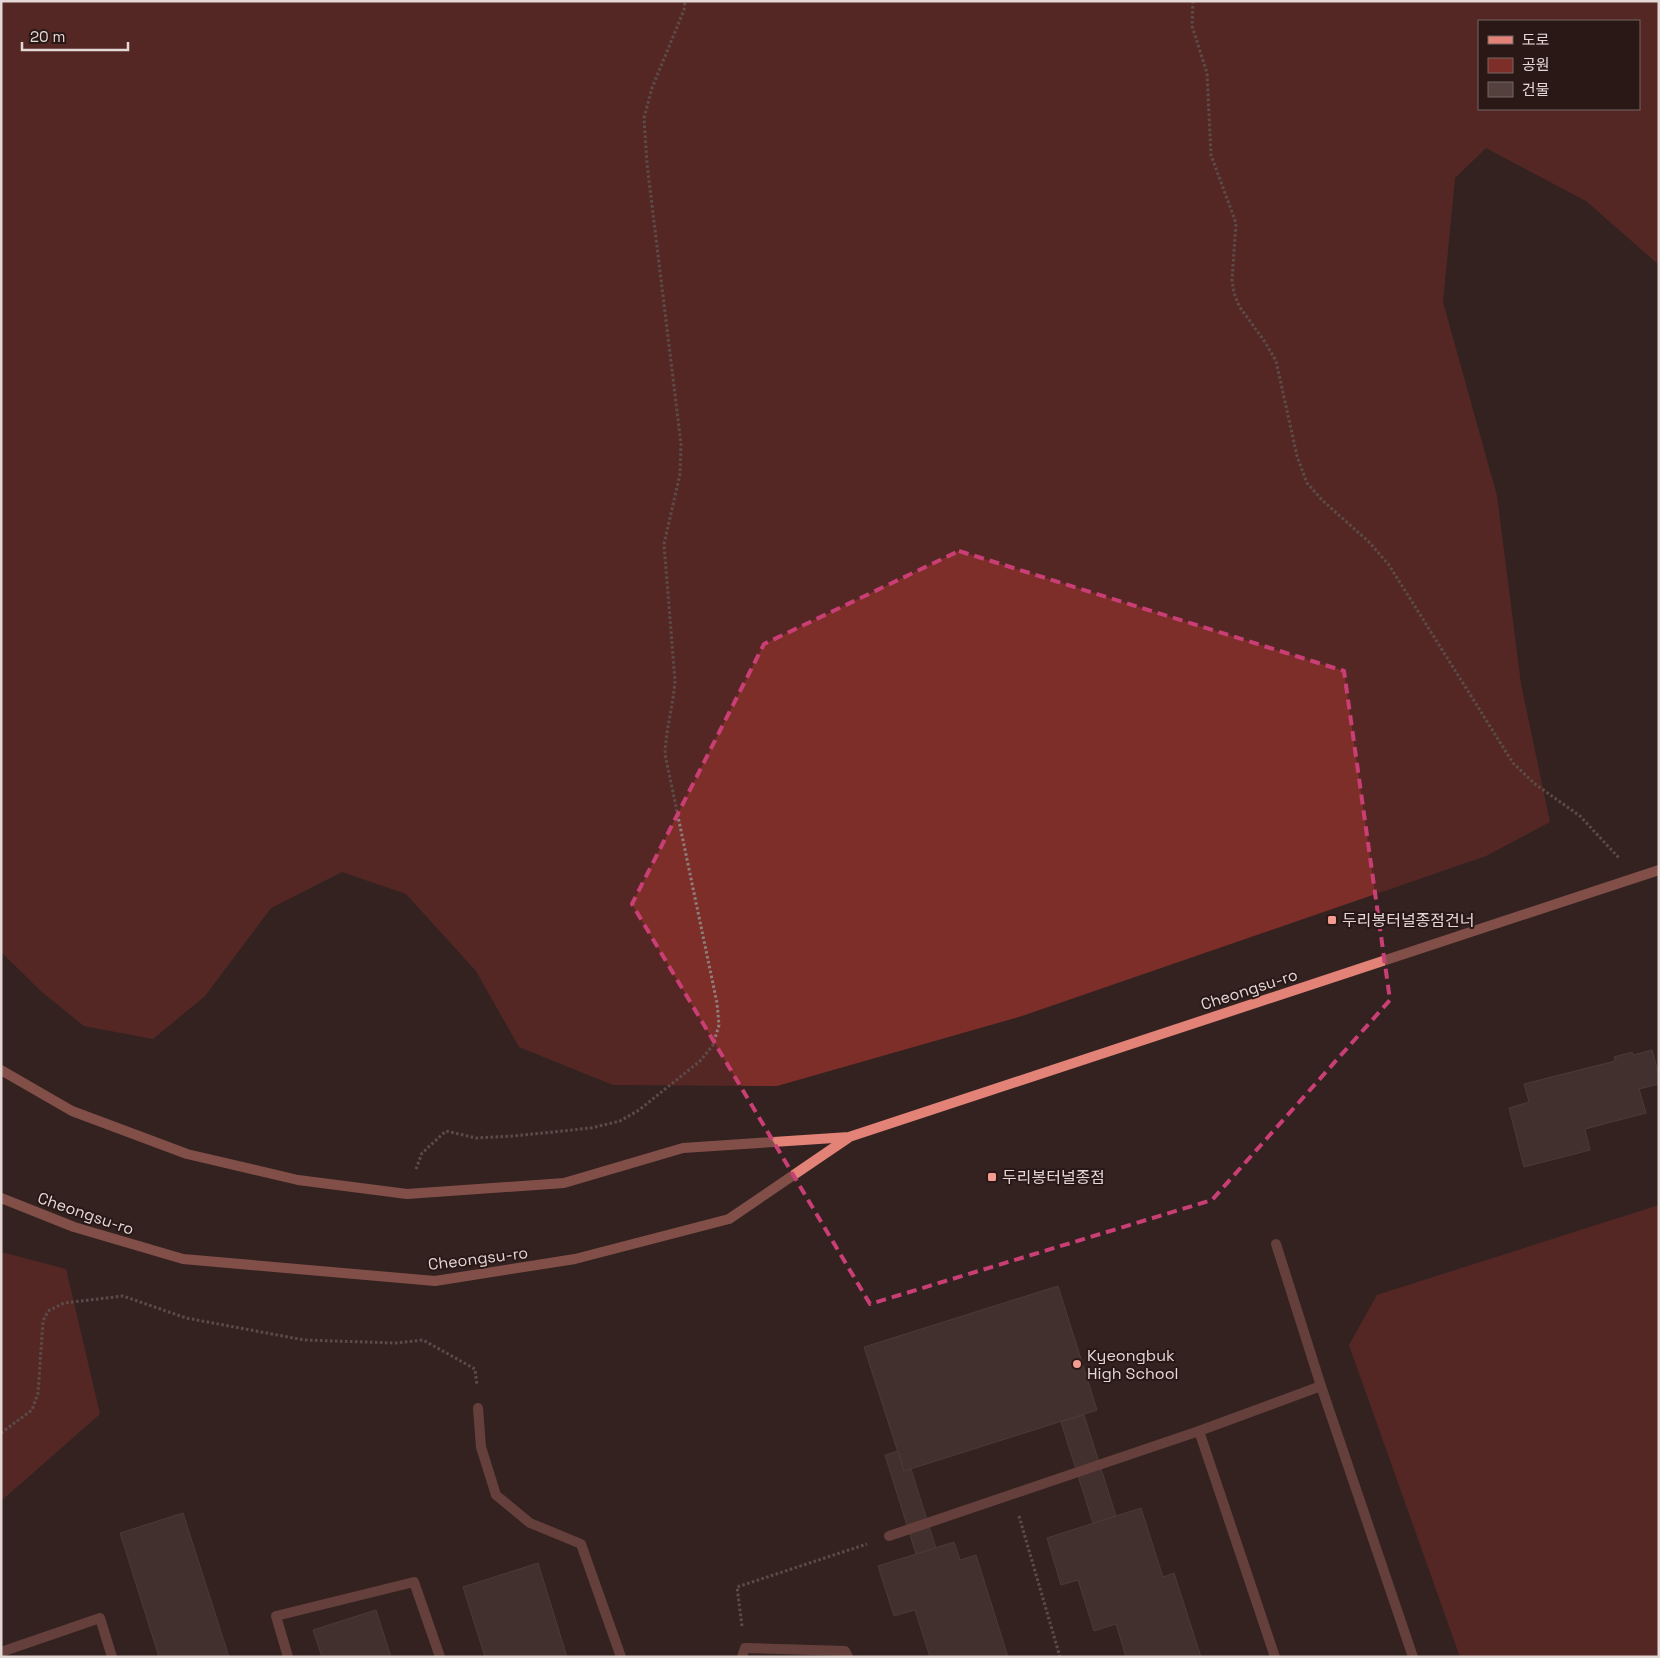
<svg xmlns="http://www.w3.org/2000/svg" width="1660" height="1658" font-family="'Space Grotesk','Noto Sans KR',sans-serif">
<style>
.green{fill:#7e2e29;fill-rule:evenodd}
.building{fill:#54413e;stroke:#6a5653}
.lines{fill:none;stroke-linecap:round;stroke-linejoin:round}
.path{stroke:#8d7f7d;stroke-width:3;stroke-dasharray:2.5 2.5;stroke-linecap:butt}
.lane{stroke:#9f625b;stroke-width:10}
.secondary{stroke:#e38378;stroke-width:10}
.marked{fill:none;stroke:#c93e74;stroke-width:4;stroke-dasharray:10 6;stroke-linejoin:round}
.poi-dot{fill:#f59c92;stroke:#291816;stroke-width:2}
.labels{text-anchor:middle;stroke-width:4;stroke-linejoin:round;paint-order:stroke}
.poi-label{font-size:16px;fill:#e4d8d6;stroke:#291816;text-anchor:start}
.street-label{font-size:16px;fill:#e4d8d6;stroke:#291816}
</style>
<rect width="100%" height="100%" fill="#332220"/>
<g class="green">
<path d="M1,1h1658v264l-73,-64 -100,-53 -31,30 -12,124 54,194 24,188 29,138 -64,34 -464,160 -245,70 -164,-1 -94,-38 -43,-76 -70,-77 -64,-22 -71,36 -66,88 -52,43 -69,-13 -42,-34 -41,-40zM1479,21h160v88h-160z"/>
<polygon points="1659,1205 1659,1657 1460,1657 1349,1345 1377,1295"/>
<polygon points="1,1252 66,1269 100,1414 1,1501"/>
</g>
<g class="building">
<polygon points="1652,1050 1659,1075 1659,1084 1639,1089 1646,1113 1585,1129 1590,1150 1524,1167 1509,1108 1529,1102 1524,1084 1615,1061 1614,1057 1632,1052 1633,1055"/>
<polygon points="1058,1286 1097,1410 904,1471 864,1347"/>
<polygon points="1084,1415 1116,1516 1093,1523 1061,1422"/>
<polygon points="898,1451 904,1471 911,1469 936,1548 916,1554 885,1455"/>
<polygon points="1141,1508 1163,1577 1174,1573 1201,1657 1126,1657 1116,1624 1094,1631 1078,1580 1061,1585 1047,1538"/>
<polygon points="183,1513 229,1657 159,1657 120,1533"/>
<polygon points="954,1542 960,1560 976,1555 1008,1657 930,1657 915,1610 894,1616 878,1566"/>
<polygon points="538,1563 567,1657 485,1657 463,1587"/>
<polygon points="376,1610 391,1657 322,1657 313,1630"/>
</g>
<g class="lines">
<g class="path">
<polyline points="1193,1 1192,26 1207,73 1211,155 1236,223 1232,280 1234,293 1239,306 1265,342 1276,361 1297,456 1307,483 1322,500 1369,542 1389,565 1513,763 1535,784 1580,816 1619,858"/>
<path d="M416,1169l6,-16 24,-22 30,7 37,-2 78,-8 29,-7 19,-11 61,-49 13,-16 6,-20 -2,-22 -52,-249c1,-25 8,-48 10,-73l-11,-137 16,-70 1,-30 -34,-280 -3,-46 8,-30 32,-78 1,-9"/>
<polyline points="1,1433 32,1410 38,1393 43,1321 48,1311 64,1303 123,1296 186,1318 304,1340 396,1343 423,1340 475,1369 477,1386"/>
<polyline points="1019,1516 1060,1657"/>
<polyline points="742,1626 737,1587 867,1544"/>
</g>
<g class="lane">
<polyline points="1276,1244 1321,1386 1413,1657"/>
<polyline points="478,1408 481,1447 496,1495 530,1523 581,1544 621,1657"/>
<polyline points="1199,1431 1275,1657"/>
<polyline points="889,1536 1199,1431 1321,1386"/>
<polyline points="1,1652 100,1618 112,1657"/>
<polyline points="288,1657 276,1616 414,1582 440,1657"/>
<polyline points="742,1657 745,1648 845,1651 848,1657"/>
</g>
<g class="secondary">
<polyline points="1,1070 72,1111 187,1154 298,1180 407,1194 564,1183 683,1148 849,1137 1659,870"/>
<polyline points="1,1198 74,1227 183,1259 435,1281 575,1259 729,1219 848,1138"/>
</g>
</g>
<path d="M0 0H1660V1658H0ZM959,551l385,120 46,329 -178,200 -342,104 -238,-400 132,-260z" fill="#332220" fill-opacity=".55" fill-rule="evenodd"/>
<path class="marked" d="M959,551l385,120 46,329 -178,200 -342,104 -238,-400 132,-260z"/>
<g class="poi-dot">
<rect x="1327" y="915" width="10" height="10" rx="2.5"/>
<rect x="987" y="1172" width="10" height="10" rx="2.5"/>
<circle cx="1077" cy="1364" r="5"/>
</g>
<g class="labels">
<g class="poi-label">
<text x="1342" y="926">두리봉터널종점건너</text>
<text x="1002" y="1183">두리봉터널종점</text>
<text x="1087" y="1361">Kyeongbuk<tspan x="1087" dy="18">High School</tspan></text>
</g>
<g class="street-label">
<text transform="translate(1249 989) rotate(-18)" y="6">Cheongsu-ro</text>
<text transform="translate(86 1213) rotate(19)" y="6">Cheongsu-ro</text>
<text transform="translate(478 1258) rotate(-7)" y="6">Cheongsu-ro</text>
</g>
</g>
<rect width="1660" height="1658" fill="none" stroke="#e4d8d6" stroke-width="5"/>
<rect x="1478" y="20" width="162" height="90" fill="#291816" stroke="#746563"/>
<rect x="1488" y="36" width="25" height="8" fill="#e38378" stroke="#746563"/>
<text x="1522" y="45" font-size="15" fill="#e4d8d6">도로</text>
<rect x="1488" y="58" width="25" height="15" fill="#7e2e29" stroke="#746563"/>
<text x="1522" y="70" font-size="15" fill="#e4d8d6">공원</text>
<rect x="1488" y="82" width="25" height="15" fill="#54413e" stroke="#746563"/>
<text x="1522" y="95" font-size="15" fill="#e4d8d6">건물</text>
<path d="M22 42v8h106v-8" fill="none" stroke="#e4d8d6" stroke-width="2.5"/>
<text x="30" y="42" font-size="15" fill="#e4d8d6" stroke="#291816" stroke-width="4" paint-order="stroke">20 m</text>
</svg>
